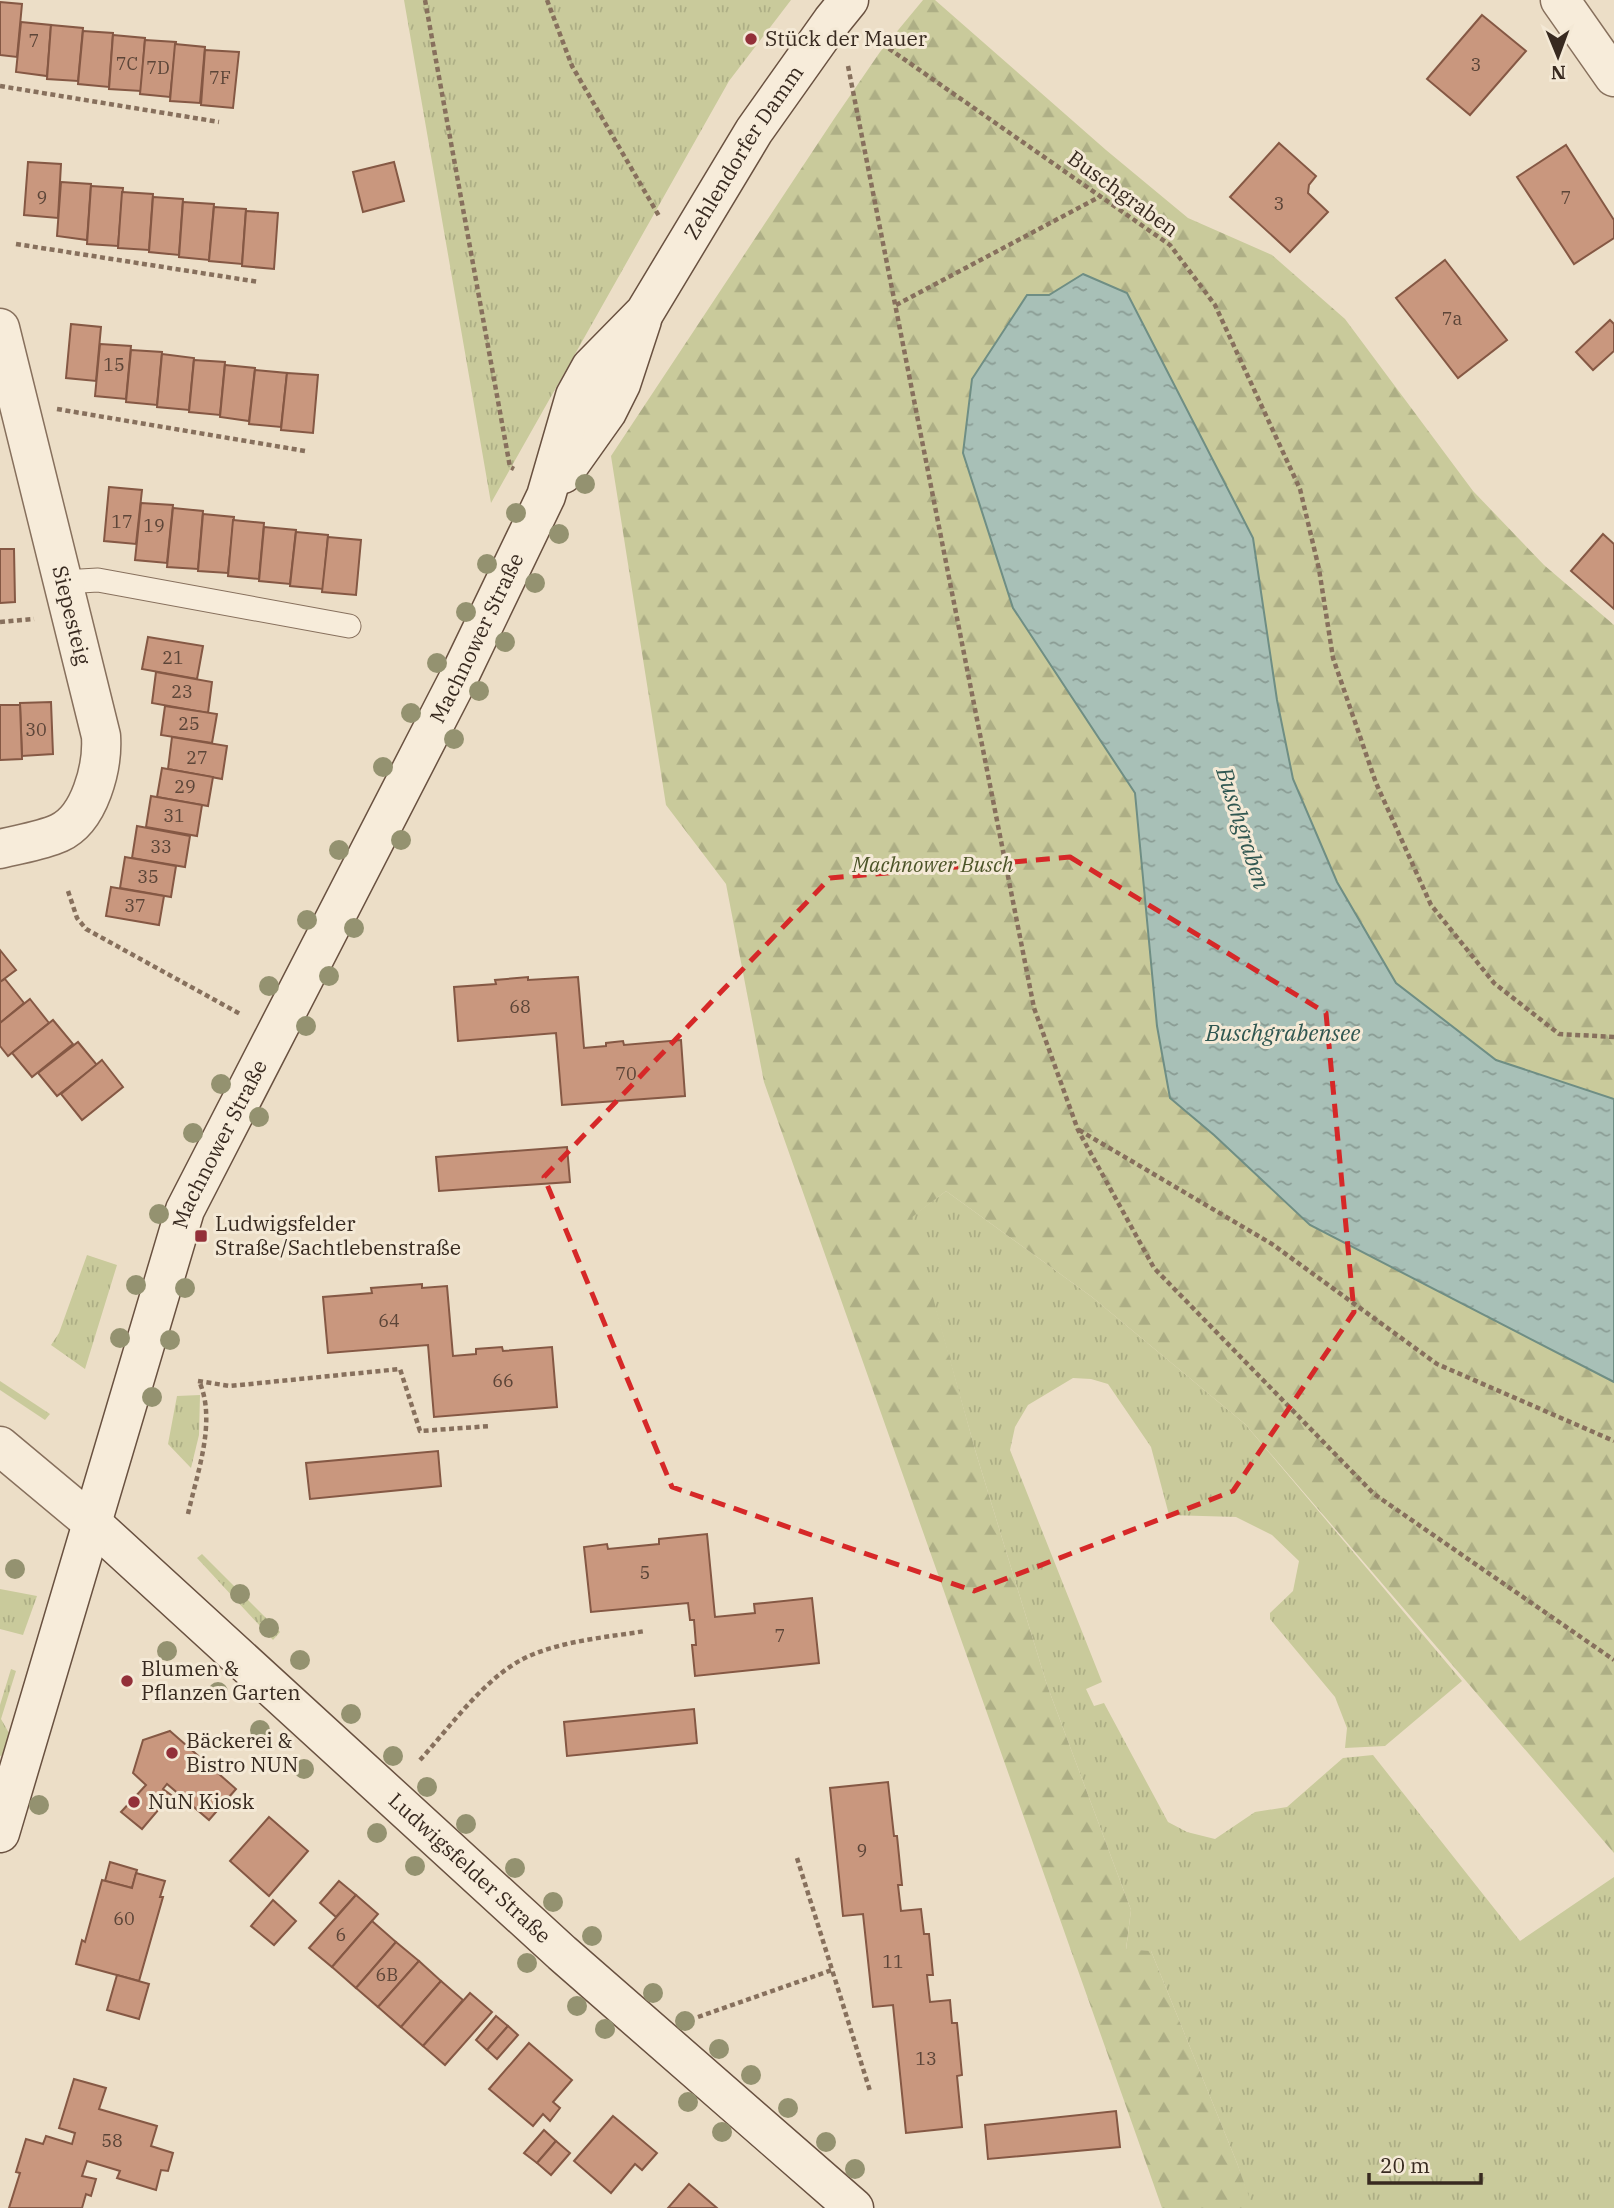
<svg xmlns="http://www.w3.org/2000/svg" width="1614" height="2208" font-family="'IBM Plex Serif',serif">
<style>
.grass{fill:url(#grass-tufts)}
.forest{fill:url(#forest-firs)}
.water{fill:url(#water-ripples);stroke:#6f8e84;stroke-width:2}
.building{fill:#c9977e;stroke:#855844;stroke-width:2}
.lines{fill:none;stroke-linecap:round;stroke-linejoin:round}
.lane-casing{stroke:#87705d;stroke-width:25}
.street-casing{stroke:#87705d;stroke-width:41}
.secondary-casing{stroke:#695140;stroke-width:41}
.path{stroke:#87705d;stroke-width:4.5;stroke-dasharray:5 3.5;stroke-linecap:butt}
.lane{stroke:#f7ecda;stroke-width:23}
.street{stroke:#f7ecda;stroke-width:38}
.secondary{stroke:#f7ecda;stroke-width:38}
.tree{fill:#949270}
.marked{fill:none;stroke:#d62828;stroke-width:5;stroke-dasharray:14 9;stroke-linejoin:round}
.poi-dot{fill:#933039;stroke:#f4e9d6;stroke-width:2.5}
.labels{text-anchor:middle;stroke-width:6;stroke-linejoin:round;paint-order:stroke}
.number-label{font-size:18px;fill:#5c4538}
.poi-label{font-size:21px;fill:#382a20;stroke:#f4e9d6;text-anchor:start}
.street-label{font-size:21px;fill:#382a20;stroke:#f4e9d6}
.park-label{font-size:21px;font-style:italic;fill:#4c5428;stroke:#f4e9d6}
.water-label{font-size:23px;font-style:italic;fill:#305751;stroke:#f4e9d6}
</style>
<defs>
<pattern id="grass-tufts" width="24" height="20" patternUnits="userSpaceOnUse" patternTransform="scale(1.75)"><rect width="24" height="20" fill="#c9ca9b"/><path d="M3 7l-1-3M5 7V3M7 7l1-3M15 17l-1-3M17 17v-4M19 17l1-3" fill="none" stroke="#adae85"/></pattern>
<pattern id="forest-firs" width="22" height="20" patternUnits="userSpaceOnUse" patternTransform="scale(1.75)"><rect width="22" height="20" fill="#c9ca9b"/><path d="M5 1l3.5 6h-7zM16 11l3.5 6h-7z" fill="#adae85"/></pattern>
<pattern id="water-ripples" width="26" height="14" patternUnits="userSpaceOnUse" patternTransform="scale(1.75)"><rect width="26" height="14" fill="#a8c0b7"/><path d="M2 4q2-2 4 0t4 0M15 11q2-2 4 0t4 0" fill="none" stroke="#8a9c94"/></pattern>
</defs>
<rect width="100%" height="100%" fill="#ecdec7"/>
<g class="grass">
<polygon points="404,0 791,0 729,81 491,503"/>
<polygon points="946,1191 1092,1297 1245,1424 1462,1681 1385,1746 1345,1748 1347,1728 1335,1697 1270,1619 1270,1613 1293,1591 1299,1561 1272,1535 1236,1517 1169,1515 1151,1447 1108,1384 1091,1379 1073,1378 1028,1405 1015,1427 1010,1450 1102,1682 1086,1689 1094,1706 1104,1703 1168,1822 1187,1832 1215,1839 1255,1812 1287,1807 1343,1758 1373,1755 1520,1941 1614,1877 1614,2208 1252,2208 1237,2163 1151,1951 1126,1950 1131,1910 1047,1685 976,1453 910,1218"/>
<polygon points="87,1255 117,1265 85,1369 51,1345 59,1333"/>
<polygon points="0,1381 50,1414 45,1420 0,1390"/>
<polygon points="200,1395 199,1435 191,1468 168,1444 177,1396"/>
<polygon points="202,1554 280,1632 273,1640 197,1558"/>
<polygon points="0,1589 37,1596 23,1635 0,1629"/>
<polygon points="11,1669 16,1671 1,1719 9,1733 3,1755 0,1756 0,1705"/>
</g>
<polygon class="forest" points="923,0 935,0 1106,150 1188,218 1272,255 1345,319 1473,491 1544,565 1614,625 1614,1099 1496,1060 1396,983 1337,882 1293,779 1277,700 1083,274 1049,295 1027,295 972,379 963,453 1013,608 1135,793 1157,1026 1170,1098 1214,1135 1310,1225 1614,1382 1614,1853 1245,1424 1092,1297 946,1191 911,1218 976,1453 1047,1685 1131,1910 1126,1949 1151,1951 1237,2163 1253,2208 1162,2208 764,1082 726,884 666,805 611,456 834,119 880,52"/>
<polygon class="water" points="1083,274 1127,293 1253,538 1277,700 1293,779 1337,882 1396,983 1496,1060 1614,1099 1614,1382 1310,1225 1214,1135 1170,1098 1157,1026 1135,793 1013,608 963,453 972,379 1027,295 1049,295"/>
<g class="building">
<polygon points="0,2 22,4 17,57 0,55"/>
<polygon points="1482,15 1526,51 1470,115 1427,79"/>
<polygon points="21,22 51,25 47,76 16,72"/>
<polygon points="51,25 83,28 78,81 47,79"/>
<polygon points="83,31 113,33 109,87 78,84"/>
<polygon points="113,35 145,38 141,91 109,89"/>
<polygon points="145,40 176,42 170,97 140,94"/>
<polygon points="175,44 205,47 200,103 170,101"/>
<polygon points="205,50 239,52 233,108 201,105"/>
<polygon points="1279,143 1316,176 1309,185 1308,193 1328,212 1290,252 1230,197"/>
<polygon points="1566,145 1614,220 1614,238 1574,264 1517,177"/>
<polygon points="28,162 61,164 58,218 24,215"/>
<polygon points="394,162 404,201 363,212 353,172"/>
<polygon points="61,182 91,184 87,240 57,236"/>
<polygon points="91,186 123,188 118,246 87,244"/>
<polygon points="122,192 153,194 149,250 118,248"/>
<polygon points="153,197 183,199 179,255 149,252"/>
<polygon points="183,202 214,204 209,260 179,257"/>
<polygon points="214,207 246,209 242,264 209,261"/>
<polygon points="246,211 278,213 274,269 242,266"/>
<polygon points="1445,260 1507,340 1458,378 1396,298"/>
<polygon points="1610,320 1614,324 1614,351 1593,370 1576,352"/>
<polygon points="71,324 101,327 96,381 66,378"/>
<polygon points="100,344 131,346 126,399 95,396"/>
<polygon points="131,350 162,352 157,405 126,402"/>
<polygon points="162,354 194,358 189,410 157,407"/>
<polygon points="194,360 225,362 220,415 189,412"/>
<polygon points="225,365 255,368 249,421 220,417"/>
<polygon points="255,370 287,373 281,427 249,424"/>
<polygon points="287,373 318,375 313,433 281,430"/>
<polygon points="109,487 142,490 136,544 104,541"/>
<polygon points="141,503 173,505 167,563 135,560"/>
<polygon points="173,508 203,511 198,569 167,567"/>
<polygon points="203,514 234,517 228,573 198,571"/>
<polygon points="233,520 264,523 259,579 228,576"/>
<polygon points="264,527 296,530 290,584 259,581"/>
<polygon points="296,532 328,535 323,589 290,586"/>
<polygon points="1603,534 1614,544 1614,609 1571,571"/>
<polygon points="328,537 361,540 356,595 322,592"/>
<polygon points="0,549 14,549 15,602 0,603"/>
<polygon points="148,637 203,646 197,679 142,669"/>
<polygon points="156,672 212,682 208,713 152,703"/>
<polygon points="51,702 53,754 22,756 20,703"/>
<polygon points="0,705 20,705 22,759 0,760"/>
<polygon points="165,706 217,714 212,743 161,735"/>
<polygon points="172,737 227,746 222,779 168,769"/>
<polygon points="162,768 213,777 208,806 157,797"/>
<polygon points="151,796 202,805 197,836 146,827"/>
<polygon points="137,826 190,836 185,867 132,858"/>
<polygon points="125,857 176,866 171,897 120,888"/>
<polygon points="111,887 164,896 159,925 106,916"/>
<polygon points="0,950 16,970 0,982"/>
<polygon points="528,977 528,980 578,977 584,1048 606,1046 606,1043 623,1041 624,1045 681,1040 685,1096 562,1105 556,1033 458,1041 454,987 496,984 495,980"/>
<polygon points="5,979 24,1003 0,1023 0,982"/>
<polygon points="30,999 49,1023 8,1056 0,1046 0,1023"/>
<polygon points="53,1020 73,1044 32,1077 12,1053"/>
<polygon points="78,1042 97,1065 57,1096 38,1073"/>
<polygon points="102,1060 123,1087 82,1120 61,1094"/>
<polygon points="567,1147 570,1182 439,1191 436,1157"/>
<polygon points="422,1284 422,1288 447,1286 453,1356 476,1354 476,1349 502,1347 503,1351 552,1347 557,1407 434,1417 428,1345 328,1353 323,1297 372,1293 371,1288"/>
<polygon points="438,1451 441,1486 310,1499 306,1463"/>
<polygon points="707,1534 715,1617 755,1613 754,1604 812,1598 819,1663 695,1676 692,1645 696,1645 694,1620 690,1620 688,1603 591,1612 584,1547 607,1544 608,1549 659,1544 659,1539"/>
<polygon points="694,1709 697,1743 567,1756 564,1722"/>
<polygon points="170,1731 236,1789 209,1820 167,1784 163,1789 171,1795 142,1829 121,1812 146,1785 133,1773 143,1740"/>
<polygon points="888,1782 894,1836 897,1836 902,1885 898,1885 901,1911 921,1909 924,1934 929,1934 933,1975 927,1975 930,2002 950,2000 952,2023 957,2023 962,2075 957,2076 962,2127 906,2133 893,2005 873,2007 863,1914 843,1916 830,1788"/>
<polygon points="269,1817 308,1851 269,1896 230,1861"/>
<polygon points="110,1862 137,1870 132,1888 105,1881"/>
<polygon points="136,1873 165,1881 160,1897 163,1897 139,1981 76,1964 82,1940 85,1942 102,1880 132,1888"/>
<polygon points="339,1881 356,1895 336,1917 320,1903"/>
<polygon points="356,1895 378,1914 332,1967 309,1948"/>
<polygon points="273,1900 296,1921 274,1945 251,1926"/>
<polygon points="372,1921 396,1942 356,1988 332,1967"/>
<polygon points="396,1942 419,1961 378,2007 356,1988"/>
<polygon points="419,1961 441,1981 401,2027 378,2007"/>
<polygon points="117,1975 149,1984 139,2019 107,2010"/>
<polygon points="441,1981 463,2000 423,2046 401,2027"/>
<polygon points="470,1993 492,2012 445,2065 423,2046"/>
<polygon points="496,2016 508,2026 487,2050 476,2040"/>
<polygon points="508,2026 518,2035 497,2059 487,2050"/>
<polygon points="529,2043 572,2080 553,2102 560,2108 550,2121 543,2114 533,2126 489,2089"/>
<polygon points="74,2079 106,2088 99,2109 157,2126 151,2146 173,2153 168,2171 161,2170 156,2190 117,2178 120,2171 87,2161 82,2176 96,2179 91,2196 86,2194 82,2208 9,2208 20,2173 16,2172 26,2139 43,2144 46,2136 72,2144 75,2133 59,2128"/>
<polygon points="1116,2111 1120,2147 988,2159 985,2125"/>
<polygon points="613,2116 657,2153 642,2170 635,2164 611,2193 574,2161"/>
<polygon points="544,2130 556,2141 537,2163 524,2153"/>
<polygon points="556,2141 570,2153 551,2175 537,2163"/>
<polygon points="689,2184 717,2208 668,2208"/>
</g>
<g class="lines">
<defs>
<polyline id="lane" points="63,582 98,580 349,626"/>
<g id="street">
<polyline points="1560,0 1614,77"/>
<path id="s1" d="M0,328l101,408c2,31 -11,83 -42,97 -18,8 -40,11 -59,16"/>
<polyline points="0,1446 91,1522"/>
</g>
<g id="secondary">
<polyline points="563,474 607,412 621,384 642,320"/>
<path id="s2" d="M91,1522l471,431 292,255"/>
<path id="s3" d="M0,1833l185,-623 272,-529 89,-185 29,-100 16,-29 54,-55 109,-181 78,-110 17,-21"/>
</g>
</defs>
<use href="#lane" class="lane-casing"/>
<use href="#street" class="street-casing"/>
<use href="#secondary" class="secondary-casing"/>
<g class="path">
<polyline points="425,0 510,467 514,469"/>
<polyline points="547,0 572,66 659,216"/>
<polyline points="868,34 1170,245 1215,305 1300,489 1319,569 1333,658 1376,783 1431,905 1494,983 1559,1034 1614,1037"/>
<polyline points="848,66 1034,1008 1078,1130 1154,1268 1374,1494 1614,1660"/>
<polyline points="0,86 219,122"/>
<polyline points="16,244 259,282"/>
<polyline points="896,305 1101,196"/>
<polyline points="57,409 305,451"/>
<polyline points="0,622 34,619"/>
<polyline points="68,891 77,918 86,929 242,1015"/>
<polyline points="1079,1130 1272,1244 1437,1364 1614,1441"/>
<polyline points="198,1381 230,1386 400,1369 420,1431 491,1426"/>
<path d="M188,1514c9,-41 29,-93 11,-133"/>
<path d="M420,1760c32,-35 69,-89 114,-106 35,-14 75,-17 111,-23"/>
<polyline points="797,1858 870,2091"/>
<polyline points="698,2017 832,1970"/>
</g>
<use href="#lane" class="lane"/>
<use href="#street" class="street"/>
<use href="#secondary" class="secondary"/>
</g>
<g class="tree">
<circle cx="585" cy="484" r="10"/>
<circle cx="516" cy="513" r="10"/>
<circle cx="559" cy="534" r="10"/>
<circle cx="487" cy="564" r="10"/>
<circle cx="535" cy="583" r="10"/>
<circle cx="466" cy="612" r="10"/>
<circle cx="505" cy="642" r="10"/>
<circle cx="437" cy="663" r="10"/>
<circle cx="479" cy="691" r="10"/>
<circle cx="411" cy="713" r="10"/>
<circle cx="454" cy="739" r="10"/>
<circle cx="383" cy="767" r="10"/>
<circle cx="401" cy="840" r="10"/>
<circle cx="339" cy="850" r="10"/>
<circle cx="307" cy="920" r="10"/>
<circle cx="354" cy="928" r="10"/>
<circle cx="329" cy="976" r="10"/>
<circle cx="269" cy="986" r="10"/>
<circle cx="306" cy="1026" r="10"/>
<circle cx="221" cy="1084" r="10"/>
<circle cx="259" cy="1117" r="10"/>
<circle cx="193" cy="1133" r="10"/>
<circle cx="159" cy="1214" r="10"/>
<circle cx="136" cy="1285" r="10"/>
<circle cx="185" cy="1288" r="10"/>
<circle cx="120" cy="1338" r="10"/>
<circle cx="170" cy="1340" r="10"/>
<circle cx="152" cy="1397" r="10"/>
<circle cx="15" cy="1569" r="10"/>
<circle cx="240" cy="1594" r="10"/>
<circle cx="269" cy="1628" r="10"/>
<circle cx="167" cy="1651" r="10"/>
<circle cx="300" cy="1660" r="10"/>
<circle cx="218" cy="1692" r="10"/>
<circle cx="351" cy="1714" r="10"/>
<circle cx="260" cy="1730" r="10"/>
<circle cx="393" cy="1756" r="10"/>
<circle cx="304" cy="1769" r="10"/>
<circle cx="427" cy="1787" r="10"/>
<circle cx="39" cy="1805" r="10"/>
<circle cx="466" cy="1824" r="10"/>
<circle cx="377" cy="1833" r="10"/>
<circle cx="415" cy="1866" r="10"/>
<circle cx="515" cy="1868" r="10"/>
<circle cx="553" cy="1902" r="10"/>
<circle cx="592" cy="1936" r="10"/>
<circle cx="527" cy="1963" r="10"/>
<circle cx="653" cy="1993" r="10"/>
<circle cx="577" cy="2006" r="10"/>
<circle cx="685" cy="2021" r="10"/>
<circle cx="605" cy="2029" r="10"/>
<circle cx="719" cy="2049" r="10"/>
<circle cx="751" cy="2075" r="10"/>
<circle cx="688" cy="2102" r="10"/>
<circle cx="788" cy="2108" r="10"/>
<circle cx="722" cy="2132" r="10"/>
<circle cx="826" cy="2142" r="10"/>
<circle cx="855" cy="2169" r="10"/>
</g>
<path class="marked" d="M1070,857l256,156 28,299 -121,179 -259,100 -302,-104 -128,-310 286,-299z"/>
<g class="poi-dot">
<circle cx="751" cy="39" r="7"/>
<rect x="194" y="1229" width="14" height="14" rx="3.5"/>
<circle cx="127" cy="1681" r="7"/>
<circle cx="172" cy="1753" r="7"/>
<circle cx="134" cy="1802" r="7"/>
</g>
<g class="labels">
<g class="number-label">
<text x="34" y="47">7</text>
<text x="127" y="70">7C</text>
<text x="1476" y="71">3</text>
<text x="158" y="74">7D</text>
<text x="220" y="84">7F</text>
<text x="42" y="204">9</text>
<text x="1566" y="204">7</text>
<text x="1279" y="210">3</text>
<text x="1452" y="325">7a</text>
<text x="114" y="371">15</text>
<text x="122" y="528">17</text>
<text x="154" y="532">19</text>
<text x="173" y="664">21</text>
<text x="182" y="698">23</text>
<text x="189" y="730">25</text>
<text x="36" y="736">30</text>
<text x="197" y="764">27</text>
<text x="185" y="793">29</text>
<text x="174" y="822">31</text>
<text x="161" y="853">33</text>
<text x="148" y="883">35</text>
<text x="135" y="912">37</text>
<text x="520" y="1013">68</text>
<text x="626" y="1080">70</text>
<text x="389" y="1327">64</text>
<text x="503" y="1387">66</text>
<text x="645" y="1579">5</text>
<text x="780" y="1642">7</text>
<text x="862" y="1857">9</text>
<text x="124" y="1925">60</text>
<text x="341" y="1941">6</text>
<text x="893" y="1968">11</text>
<text x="387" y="1981">6B</text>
<text x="926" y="2065">13</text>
<text x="112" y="2147">58</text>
</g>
<g class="poi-label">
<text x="765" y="46">Stück der Mauer</text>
<text x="215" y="1231">Ludwigsfelder<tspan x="215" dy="24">Straße/Sachtlebenstraße</tspan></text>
<text x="141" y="1676">Blumen &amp;<tspan x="141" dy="24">Pflanzen Garten</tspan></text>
<text x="186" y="1748">Bäckerei &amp;<tspan x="186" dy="24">Bistro NUN</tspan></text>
<text x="148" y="1809">NuN Kiosk</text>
</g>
<g class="street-label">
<text dy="7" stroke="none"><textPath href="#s3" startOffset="1852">Zehlendorfer Damm</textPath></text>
<text transform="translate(1123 194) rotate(36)" y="7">Buschgraben</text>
<text dy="7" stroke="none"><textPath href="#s1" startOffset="296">Siepesteig</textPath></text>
<text dy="7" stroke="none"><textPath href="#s3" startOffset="1292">Machnower Straße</textPath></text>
<text dy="7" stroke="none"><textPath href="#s3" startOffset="724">Machnower Straße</textPath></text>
<text dy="7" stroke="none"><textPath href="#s2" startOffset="513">Ludwigsfelder Straße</textPath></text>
</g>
<g class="park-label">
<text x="933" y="872">Machnower Busch</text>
</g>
<g class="water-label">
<text transform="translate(1243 828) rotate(72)" y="8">Buschgraben</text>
<text x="1283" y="1041">Buschgrabensee</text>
</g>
</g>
<g transform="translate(1558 56) rotate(179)" stroke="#f4e9d6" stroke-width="5" paint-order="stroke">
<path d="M0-5L12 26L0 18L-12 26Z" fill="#382a20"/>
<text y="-10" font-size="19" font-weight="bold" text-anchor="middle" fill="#382a20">N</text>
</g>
<path d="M1369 2173v10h112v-10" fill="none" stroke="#382a20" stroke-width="3.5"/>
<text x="1380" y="2173" font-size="21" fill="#382a20" stroke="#f4e9d6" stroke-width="5" paint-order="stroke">20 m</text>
</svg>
